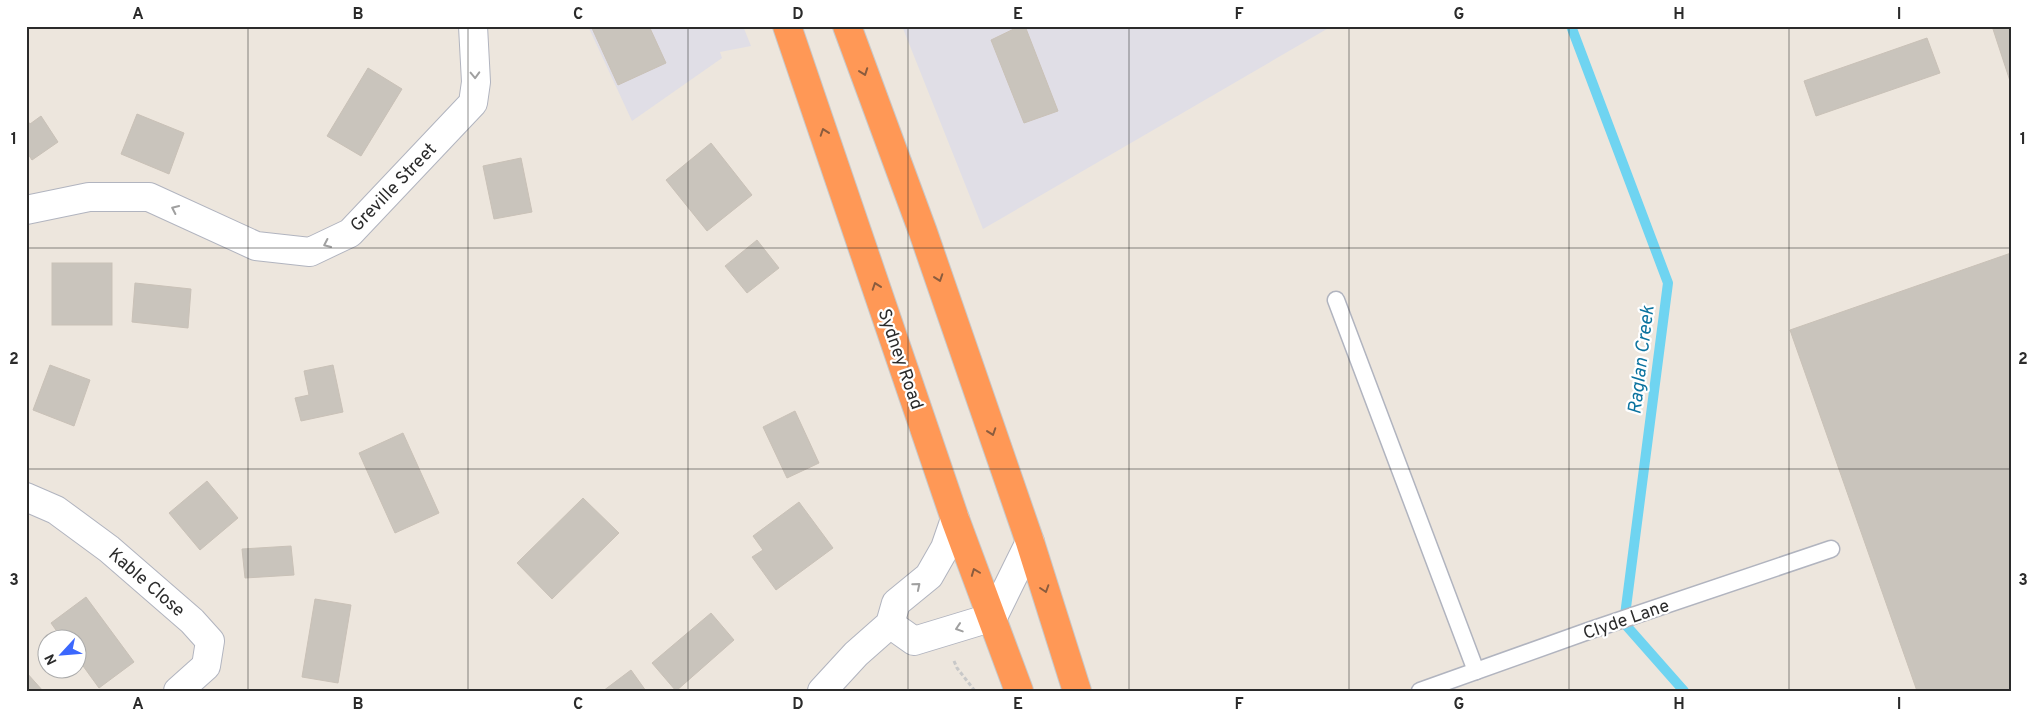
<svg xmlns="http://www.w3.org/2000/svg" width="2037" height="717" font-family="Overpass,sans-serif">
<style>
.industrial{fill:#e0dee6}
.lines{fill:none;stroke-linecap:round;stroke-linejoin:round}
.stream{stroke:#6fd4f1;stroke-width:10}
.building{fill:#c9c4bc;stroke:#c9c1b7}
.lane-casing{stroke:#b1b4bf;stroke-width:19}
.street-casing{stroke:#b1b4bf;stroke-width:30}
.highway-casing{stroke:#c8c8c8;stroke-width:30}
.path{stroke:#c8c8c8;stroke-width:3;stroke-dasharray:4 2.5;stroke-linecap:butt}
.lane{stroke:#fff;stroke-width:16}
.street{stroke:#fff;stroke-width:28}
.highway{stroke:#ff9856;stroke-width:28}
.oneway{stroke:#8a5c3e}
.oneway2{stroke:#a0a0a0}
.grid{fill:none;stroke:#2b2b2b;stroke-width:1;stroke-opacity:0.55}
.labels{text-anchor:middle;stroke-width:4.5;stroke-linejoin:round;paint-order:stroke}
.street-label{font-size:18px;fill:#2b2b2b;stroke:#fff}
.water-label{font-size:19px;font-style:italic;fill:#0b739f;stroke:#fff}
.neatline{fill:none;stroke:#2b2b2b;stroke-width:2}
.grid-label{font-size:16px;text-anchor:middle;font-weight:bold;fill:#2b2b2b}
</style>
<rect width="100%" height="100%" fill="#ede6dd"/>
<g class="industrial">
<polygon points="588,26 743,26 751,46 720,52 722,58 632,121"/>
<polygon points="902,26 1332,26 983,229"/>
</g>
<g class="lines">
<polyline class="stream" points="1571,26 1668,283 1624,623 1684,691"/>
</g>
<g class="building">
<polygon points="591,26 649,26 666,63 618,85"/>
<polygon points="1020,26 1025,26 1058,111 1024,123 991,40"/>
<polygon points="1992,26 2011,26 2011,84"/>
<polygon points="1927,38 1940,73 1816,116 1804,81"/>
<polygon points="368,68 402,89 361,156 327,136"/>
<polygon points="137,114 184,133 169,174 121,154"/>
<polygon points="41,116 58,142 32,160 26,151 26,119 30,124"/>
<polygon points="711,143 752,195 707,231 666,180"/>
<polygon points="521,158 532,212 494,219 483,166"/>
<polygon points="757,240 779,268 747,293 725,266"/>
<polygon points="2011,253 2011,691 1917,691 1790,330"/>
<rect x="52" y="263" width="60" height="62"/>
<polygon points="135,283 191,289 188,328 132,322"/>
<polygon points="50,365 90,380 74,426 33,410"/>
<polygon points="333,365 343,412 301,421 295,398 309,395 304,371"/>
<polygon points="795,411 819,463 787,478 763,427"/>
<polygon points="403,433 439,513 395,533 359,453"/>
<polygon points="207,481 238,518 200,550 169,513"/>
<polygon points="583,498 619,533 552,599 517,563"/>
<polygon points="799,502 833,548 776,590 752,557 763,550 753,536"/>
<polygon points="291,546 294,575 245,578 242,549"/>
<polygon points="86,597 134,662 99,688 78,659 78,640 63,640 51,623"/>
<polygon points="315,599 351,605 338,683 302,677"/>
<polygon points="711,613 734,640 676,691 652,663"/>
<polygon points="631,670 646,691 603,691"/>
<polygon points="26,672 43,691 26,691"/>
</g>
<g class="lines">
<defs>
<g id="lane">
<polyline points="1336,300 1476,671"/>
<polyline points="1420,691 1591,630 1831,549"/>
</g>
<g id="street">
<polyline points="26,210 89,197 149,197 256,246 310,252 350,233 473,103 476,82 473,26"/>
<polyline points="26,497 56,510 109,549 192,621 210,641 206,666 178,691"/>
<polyline points="890,624 914,641 993,617 1030,542"/>
<polyline points="822,691 856,654 890,624 896,603 929,576 945,548 955,519"/>
</g>
<g id="highway">
<polyline points="787,26 955,519 1019,691"/>
<polyline points="847,26 923,232 1030,542 1077,691"/>
</g>
</defs>
<use href="#lane" class="lane-casing"/>
<use href="#street" class="street-casing"/>
<use href="#highway" class="highway-casing"/>
<polyline class="path" points="954,661 957,668 975,691"/>
<use href="#lane" class="lane"/>
<use href="#street" class="street"/>
<use href="#highway" class="highway"/>
</g>
<defs><path id="oneway-chevron" d="M-2-3.5L2.5 0L-2 3.5" fill="none" stroke-width="1.6" stroke-linecap="round" stroke-linejoin="round" transform="scale(1.25)"/></defs>
<g class="oneway">
<use href="#oneway-chevron" transform="translate(864 72) rotate(70)"/>
<use href="#oneway-chevron" transform="translate(824 132) rotate(-109)"/>
<use href="#oneway-chevron" transform="translate(939 278) rotate(71)"/>
<use href="#oneway-chevron" transform="translate(876 286) rotate(-109)"/>
<use href="#oneway-chevron" transform="translate(992 432) rotate(71)"/>
<use href="#oneway-chevron" transform="translate(975 572) rotate(-111)"/>
<use href="#oneway-chevron" transform="translate(1045 589) rotate(72)"/>
</g>
<g class="oneway2">
<use href="#oneway-chevron" transform="translate(475 75) rotate(88)"/>
<use href="#oneway-chevron" transform="translate(175 209) rotate(-155)"/>
<use href="#oneway-chevron" transform="translate(327 244) rotate(155)"/>
<use href="#oneway-chevron" transform="translate(917 586) rotate(-40)"/>
<use href="#oneway-chevron" transform="translate(959 628) rotate(162)"/>
</g>
<path class="grid" d="M248,26v665M468,26v665M688,26v665M908,26v665M1129,26v665M1349,26v665M1569,26v665M1789,26v665M26,248h1985M26,469h1985"/>
<g class="labels">
<g class="street-label">
<text transform="translate(393 187) rotate(-46)" y="6">Greville Street</text>
<text transform="translate(901 359) rotate(71)" y="6">Sydney Road</text>
<text transform="translate(147 582) rotate(41)" y="6">Kable Close</text>
<text transform="translate(1626 619) rotate(-19)" y="6">Clyde Lane</text>
</g>
<g class="water-label">
<text transform="translate(1640 360) rotate(-83)" y="7">Raglan Creek</text>
</g>
</g>
<rect width="2037" height="717" fill="none" stroke="#ffffff" stroke-width="55"/>
<g transform="translate(62 654) rotate(244)"><circle r="24" fill="#ffffff" stroke="#aaaaaa"/>
<path d="M0-4L9 19L0 12L-9 19Z" fill="#3b67fd"/>
<text y="-8" font-size="14" font-weight="bold" text-anchor="middle" fill="#2b2b2b">N</text>
</g>
<rect x="28" y="28" width="1982" height="662" class="neatline"/>
<g class="grid-label">
<text x="138" y="19">A</text>
<text x="358" y="19">B</text>
<text x="578" y="19">C</text>
<text x="798" y="19">D</text>
<text x="1018" y="19">E</text>
<text x="1239" y="19">F</text>
<text x="1459" y="19">G</text>
<text x="1679" y="19">H</text>
<text x="1899" y="19">I</text>
<text x="14" y="144">1</text>
<text x="2023" y="144">1</text>
<text x="14" y="364">2</text>
<text x="2023" y="364">2</text>
<text x="14" y="585">3</text>
<text x="2023" y="585">3</text>
<text x="138" y="709">A</text>
<text x="358" y="709">B</text>
<text x="578" y="709">C</text>
<text x="798" y="709">D</text>
<text x="1018" y="709">E</text>
<text x="1239" y="709">F</text>
<text x="1459" y="709">G</text>
<text x="1679" y="709">H</text>
<text x="1899" y="709">I</text>
</g>
</svg>
